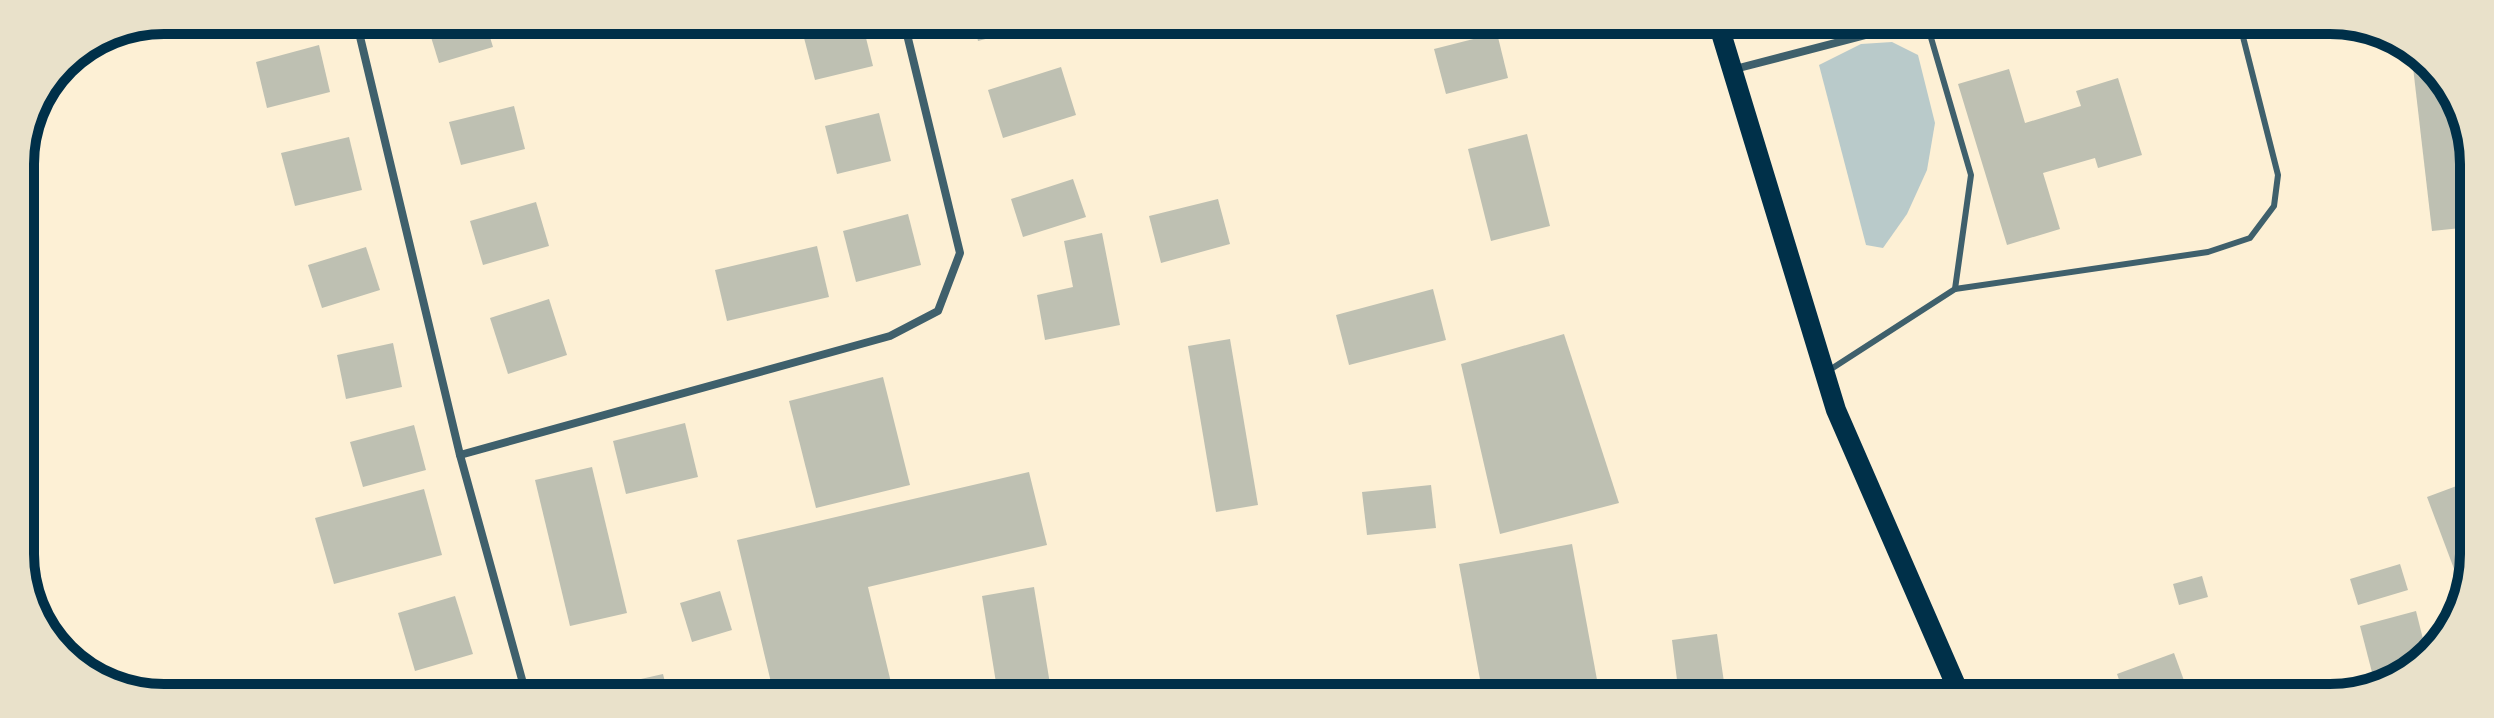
<svg xmlns="http://www.w3.org/2000/svg" width="2494" height="718" font-family="'Alegreya Sans',sans-serif">
<style>
.green{fill:#b9caca}
.building{fill:#bec0b2}
.lines{fill:none;stroke-linecap:round;stroke-linejoin:round}
.service{stroke:#3f606c;stroke-width:6}
.minor{stroke:#3f606c;stroke-width:8}
.primary{stroke:#003049;stroke-width:20}
.rim{fill:none;stroke:#003049;stroke-width:10}
</style>
<rect width="100%" height="100%" fill="#fdf0d5"/>
<polygon class="green" points="1892,42 1918,55 1935,123 1927,170 1907,214 1883,248 1866,245 1819,65 1861,44"/>
<g class="building">
<polygon points="426,21 485,21 493,47 439,63"/>
<polygon points="855,22 862,22 873,66 815,80 803,34"/>
<polygon points="973,22 1046,22 1046,23 978,41"/>
<polygon points="1497,33 1508,78 1446,94 1434,49"/>
<polygon points="319,45 330,92 267,108 256,62"/>
<polygon points="2411,50 2432,63 2468,129 2471,160 2471,227 2432,231"/>
<polygon points="1061,67 1076,115 1003,138 988,90"/>
<polygon points="2009,69 2025,123 2081,106 2076,91 2118,78 2142,155 2098,168 2095,158 2043,173 2060,229 2007,245 1958,84"/>
<polygon points="514,106 525,149 461,165 449,122"/>
<polygon points="879,113 891,161 837,174 825,126"/>
<polygon points="1527,134 1550,226 1491,241 1468,149"/>
<polygon points="349,137 362,190 295,206 281,153"/>
<polygon points="1073,179 1086,217 1023,237 1011,199"/>
<polygon points="1218,199 1230,244 1161,263 1149,216"/>
<polygon points="536,202 549,246 483,265 470,221"/>
<polygon points="908,214 921,265 856,282 843,231"/>
<polygon points="1102,233 1120,325 1045,340 1037,295 1073,287 1064,241"/>
<polygon points="817,246 829,297 727,321 715,270"/>
<polygon points="366,247 380,290 322,308 308,265"/>
<polygon points="1433,289 1446,340 1349,365 1336,315"/>
<polygon points="549,299 567,355 508,374 490,318"/>
<polygon points="1564,334 1619,503 1500,534 1461,364"/>
<polygon points="1230,339 1258,505 1216,512 1188,346"/>
<polygon points="393,343 402,387 346,399 337,355"/>
<polygon points="883,377 910,485 816,508 789,401"/>
<polygon points="685,423 698,477 626,494 613,441"/>
<polygon points="414,425 426,470 363,487 350,442"/>
<polygon points="592,467 627,613 570,626 535,480"/>
<polygon points="1029,472 1047,545 868,587 894,695 774,695 737,540"/>
<polygon points="2470,481 2469,591 2465,598 2427,497"/>
<polygon points="1431,485 1436,528 1367,535 1362,492"/>
<polygon points="424,489 442,555 334,584 315,518"/>
<polygon points="1572,544 1600,696 1483,696 1459,564"/>
<polygon points="2400,564 2408,590 2358,605 2350,579"/>
<polygon points="2202,576 2208,597 2179,605 2173,584"/>
<polygon points="1034,587 1051,690 998,695 982,596"/>
<polygon points="720,591 732,630 692,642 680,603"/>
<polygon points="455,596 473,654 415,671 398,613"/>
<polygon points="2416,611 2427,655 2418,668 2374,680 2360,626"/>
<polygon points="1717,634 1726,696 1679,696 1672,640"/>
<polygon points="2174,653 2190,697 2125,697 2117,674"/>
<polygon points="663,674 668,694 612,694 610,686"/>
</g>
<g class="lines">
<g class="service">
<polyline points="1955,289 2208,252 2250,238 2274,206 2278,175 2240,25"/>
<polyline points="1828,371 1955,289 1971,175 1927,24"/>
</g>
<g class="minor">
<polyline points="356,20 460,455 526,694"/>
<polyline points="1735,69 1908,24"/>
<polyline points="460,455 890,336 938,311 960,253 904,22"/>
</g>
<polyline class="primary" points="1718,23 1836,410 1961,697"/>
</g>
<path d="M0 0H2494V718H0ZM164 34H2330A130 130 0 0 1 2460 164V554A130 130 0 0 1 2330 684H164A130 130 0 0 1 34 554V164A130 130 0 0 1 164 34Z" fill="#e9e1ca" fill-rule="evenodd"/>
<path class="rim" d="M164 34H2330A130 130 0 0 1 2460 164V554A130 130 0 0 1 2330 684H164A130 130 0 0 1 34 554V164A130 130 0 0 1 164 34Z"/>
</svg>
